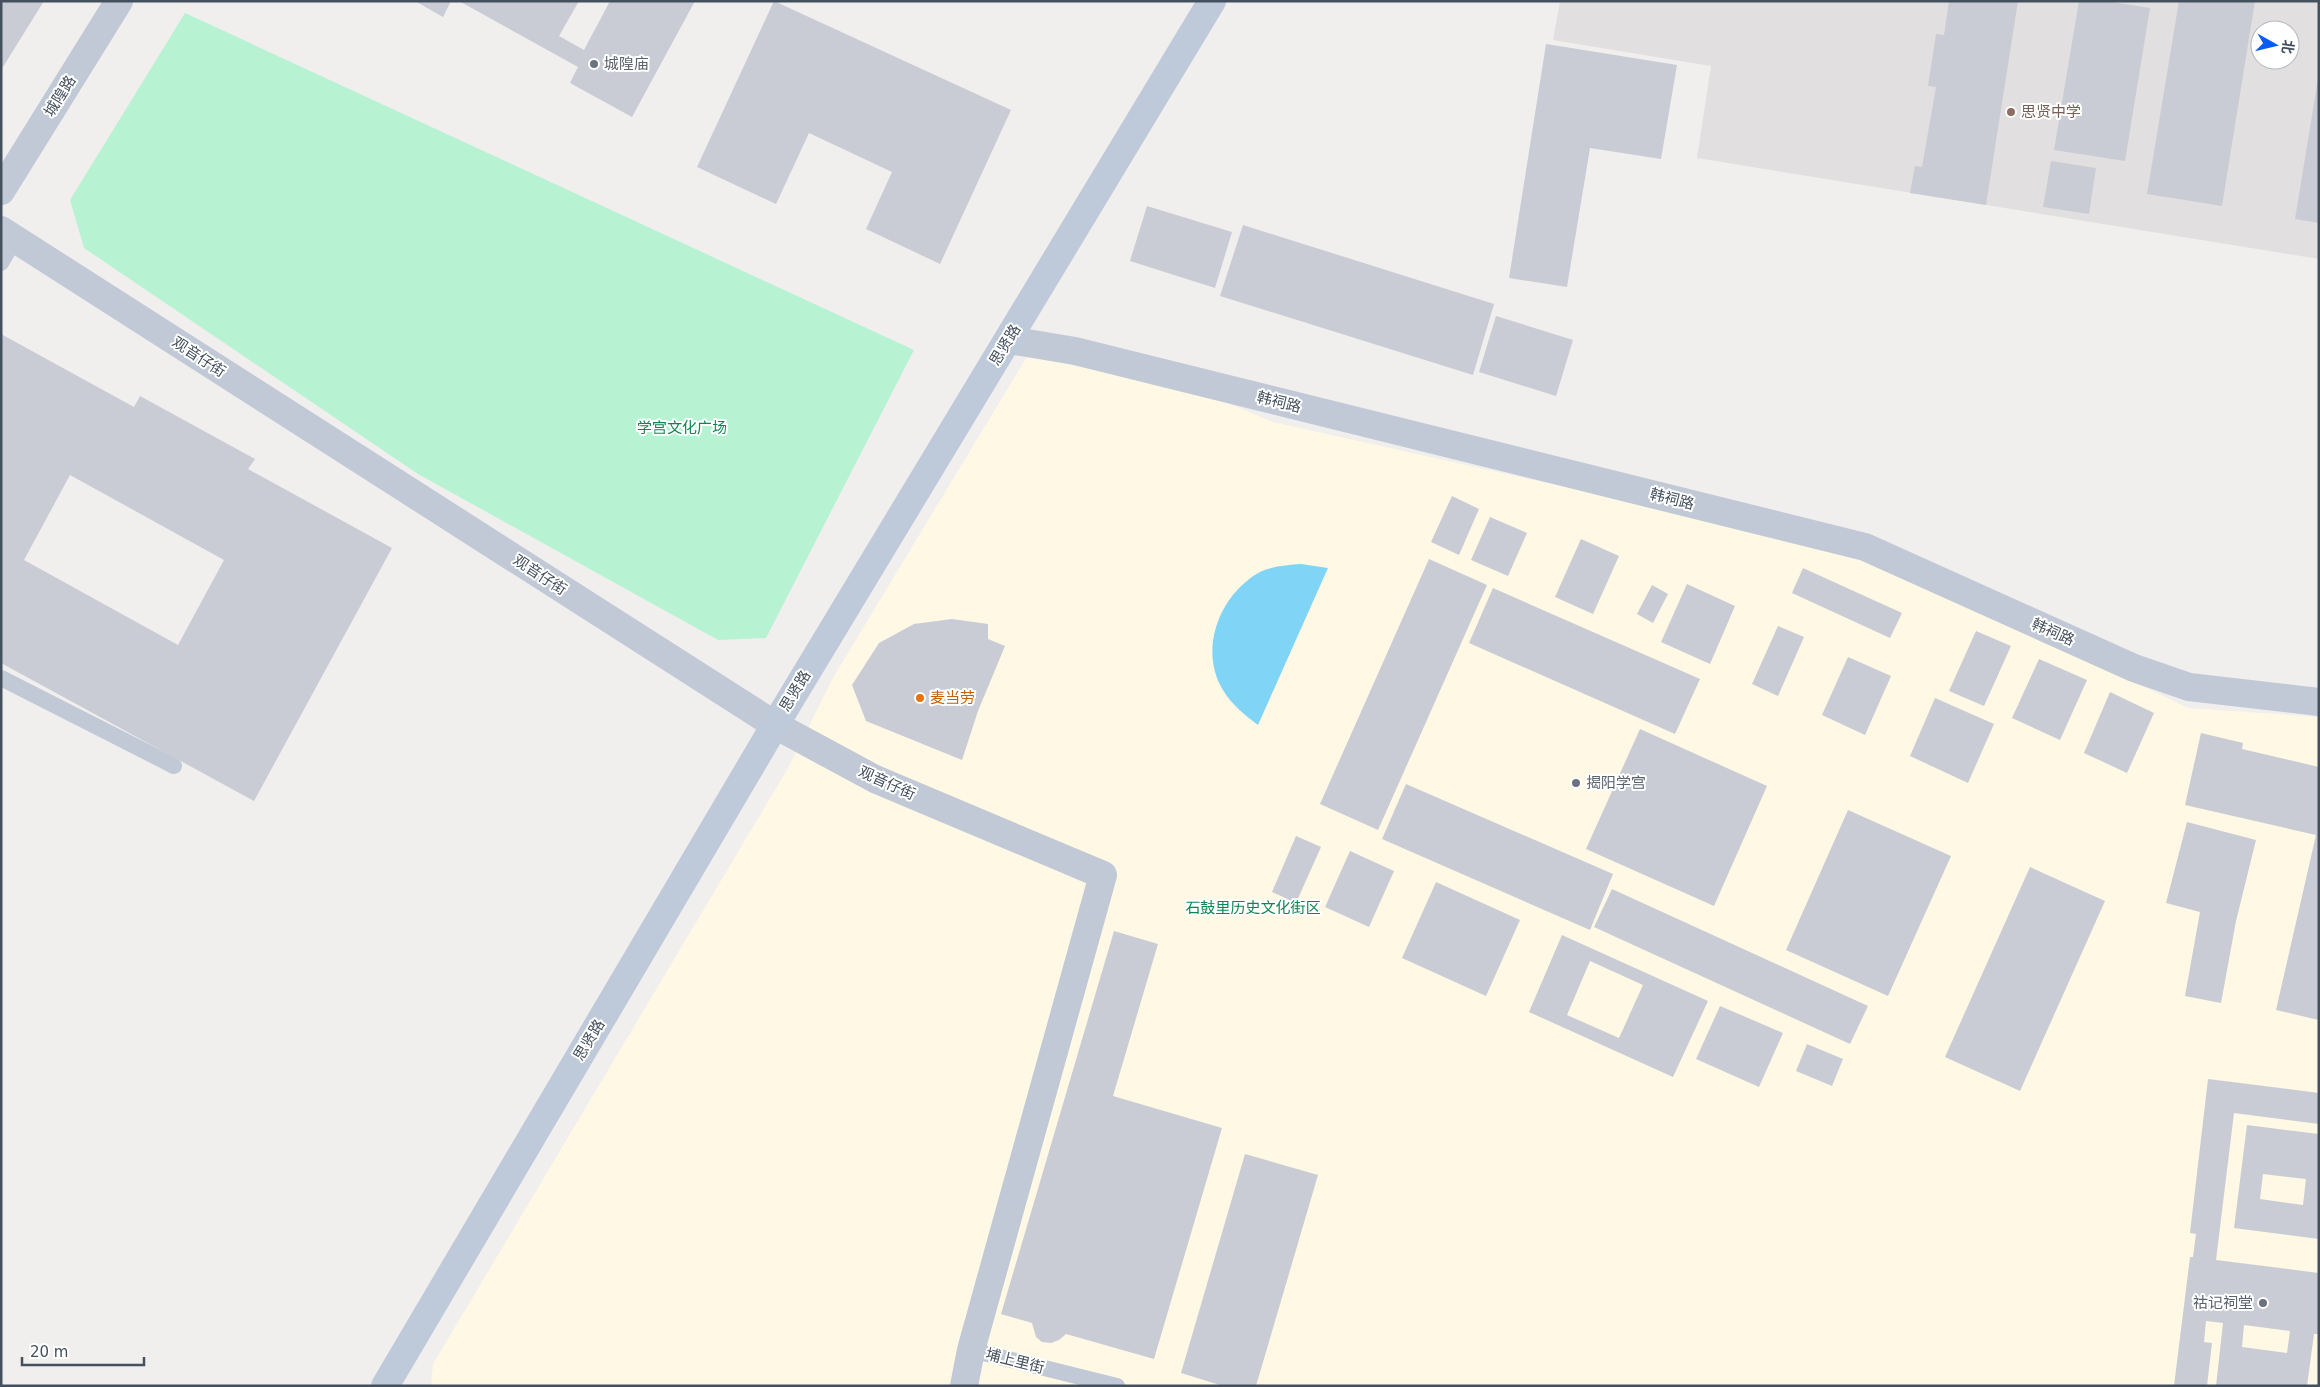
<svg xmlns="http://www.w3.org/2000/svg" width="2320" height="1387" font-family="'DejaVu Sans','Noto Sans SC',sans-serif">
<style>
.commercial{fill:#fef8e5}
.education{fill:#e2dfe0;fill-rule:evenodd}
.green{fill:#b7f3d3}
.water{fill:#80d4f5}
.building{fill:#c9ccd4;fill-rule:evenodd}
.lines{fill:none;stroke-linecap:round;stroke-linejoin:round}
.lane{stroke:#c0c9d5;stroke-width:16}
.street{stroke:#c0c9d5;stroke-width:28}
.secondary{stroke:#bec9d9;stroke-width:28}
.worship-dot{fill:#6b7280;stroke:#fff;stroke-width:2}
.education-dot{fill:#8d6e63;stroke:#fff;stroke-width:2}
.food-dot{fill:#e8710a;stroke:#fff;stroke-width:2}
.labels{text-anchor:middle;stroke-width:4;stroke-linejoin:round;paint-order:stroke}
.worship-label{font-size:15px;fill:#5b616d;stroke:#fff;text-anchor:start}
.street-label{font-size:15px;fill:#44505d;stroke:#fff}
.education-label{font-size:15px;fill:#785e54;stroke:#fff;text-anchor:start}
.park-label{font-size:15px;fill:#0d8652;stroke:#fff}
.food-label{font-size:15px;fill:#c56008;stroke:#fff;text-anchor:start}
</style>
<rect width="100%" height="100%" fill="#f1eeee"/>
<polygon class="commercial" points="1028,355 1216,398 1273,422 1547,483 1846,543 2188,708 2319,717 2319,1386 431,1386 433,1364 788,768 834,676"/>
<path class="education" d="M1560,1h759v258l-622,-101 14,-92 -158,-26zM2260,30h30v30h-30z"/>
<polygon class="green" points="185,13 914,350 766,638 718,640 418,474 84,248 70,200"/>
<path class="water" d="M1301,564l27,4 -70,157c-13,-10 -26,-20 -35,-35 -25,-41 -3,-96 37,-118 13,-6 27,-7 41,-8z"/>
<g class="building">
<polygon points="1,1 44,1 1,70"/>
<polygon points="415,1 451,1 443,17"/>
<polygon points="459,1 579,1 559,36 584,50 610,1 695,1 632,117 570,83 578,67"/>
<polygon points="774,1 1011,110 940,264 866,229 892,172 809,133 776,204 697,167"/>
<polygon points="1949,1 2018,1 1986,205 1910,193 1915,166 1922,167 1936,87 1928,86 1936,34 1944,35"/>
<polygon points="2079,1 2106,1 2150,8 2125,161 2054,150"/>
<polygon points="2179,1 2255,1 2222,206 2147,194"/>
<polygon points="1546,44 1677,65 1661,159 1590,148 1567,287 1509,278"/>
<polygon points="2318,79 2319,79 2319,223 2295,219"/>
<polygon points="2051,161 2096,168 2089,214 2043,207"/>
<polygon points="1147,206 1232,232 1215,288 1130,261"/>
<polygon points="1243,225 1494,304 1473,375 1220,296"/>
<polygon points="1496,316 1573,340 1556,396 1479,372"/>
<path d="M1,334l133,73 6,-11 115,63 -7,10 144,79 -138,253 -253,-138zM70,475l154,85 -46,85 -154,-85z"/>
<polygon points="1452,496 1479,509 1459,555 1431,542"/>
<polygon points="1490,517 1527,533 1508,576 1471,560"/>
<polygon points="1581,539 1619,556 1593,614 1555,597"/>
<polygon points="1429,559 1487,585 1378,830 1320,804"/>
<polygon points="1803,568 1902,613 1890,638 1792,593"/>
<polygon points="1687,584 1735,606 1710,664 1661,642"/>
<polygon points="1652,585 1668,594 1653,623 1637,614"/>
<polygon points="1493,588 1700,679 1675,734 1469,643"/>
<polygon points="952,619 988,624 988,639 1005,646 978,711 962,760 866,721 852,685 879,643 914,624"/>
<polygon points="1778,626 1804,637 1778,696 1752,684"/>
<polygon points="1976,631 2011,646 1984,706 1949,691"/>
<polygon points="1848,657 1891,676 1865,735 1822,715"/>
<polygon points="2039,659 2087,680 2060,740 2012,718"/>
<polygon points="2110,692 2154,713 2127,773 2084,753"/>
<polygon points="1935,698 1994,724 1968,783 1910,756"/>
<polygon points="1640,729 1767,786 1714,906 1586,849"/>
<polygon points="2201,733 2243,743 2242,749 2319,767 2319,1020 2276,1010 2316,835 2185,805"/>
<polygon points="1406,784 1613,874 1590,930 1382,839"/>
<polygon points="1848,810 1951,856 1888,996 1786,950"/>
<polygon points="2187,822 2256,840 2236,921 2221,1003 2185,996 2200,912 2166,903"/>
<polygon points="1296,836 1321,847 1296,903 1272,892"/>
<polygon points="1350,851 1394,871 1369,927 1325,907"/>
<polygon points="2030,867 2105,901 2020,1091 1945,1057"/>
<polygon points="1436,882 1520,920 1486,996 1402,958"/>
<polygon points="1612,889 1868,1006 1850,1044 1594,927"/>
<polygon points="1114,931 1158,944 1113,1096 1222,1128 1154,1359 1066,1334 1059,1340 1051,1343 1042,1342 1036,1337 1032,1323 1001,1314"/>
<path d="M1562,935l146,66 -35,76 -144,-65zM1590,961l53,24 -24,53 -52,-23z"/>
<polygon points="1720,1006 1783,1033 1759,1087 1696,1059"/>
<polygon points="1807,1044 1843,1059 1832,1086 1796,1071"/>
<path d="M2208,1079l111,14v31l-85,-11 -18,147 103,13v61h-5l-7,52h-91l7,-63 -17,-2 -2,21 8,1 -5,43h-33l16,-129h3l3,-23 -6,-1zM2244,1325l46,6 -3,22 -45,-6z"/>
<path d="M2247,1125l72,9v105l-85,-11zM2263,1174l43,5 -3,26 -43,-6z"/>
<polygon points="1245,1154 1318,1175 1256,1386 1223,1386 1181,1373"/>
</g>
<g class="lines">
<g class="lane">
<polyline points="1,263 15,239"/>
<polyline points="1,678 174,766"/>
<polyline points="971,1350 1117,1386"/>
</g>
<g class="street">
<polyline points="1,191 119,1"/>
<polyline points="1,230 775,725 875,779 1103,875 971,1350 964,1386"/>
<polyline points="1009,340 1075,351 1865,547 2134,668 2189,687 2319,702"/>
</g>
<polyline class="secondary" points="385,1386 775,725 1212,1"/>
</g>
<g class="worship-dot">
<circle cx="594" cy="64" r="5"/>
<circle cx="1576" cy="783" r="5"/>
<circle cx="2263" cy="1303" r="5"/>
</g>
<circle class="education-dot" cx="2011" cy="112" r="5"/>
<circle class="food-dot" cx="920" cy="698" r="5"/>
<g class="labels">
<g class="worship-label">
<text x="604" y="69">城隍庙</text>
<text x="1586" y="788">揭阳学宫</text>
<text x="2253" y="1308" text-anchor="end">祜记祠堂</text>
</g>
<g class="street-label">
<text transform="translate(60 96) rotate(-58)" y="5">城隍路</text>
<text transform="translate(1005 345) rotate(-59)" y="5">思贤路</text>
<text transform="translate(199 357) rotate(33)" y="5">观音仔街</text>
<text transform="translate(1279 402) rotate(14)" y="5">韩祠路</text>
<text transform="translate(1672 499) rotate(14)" y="5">韩祠路</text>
<text transform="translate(540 575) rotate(33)" y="5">观音仔街</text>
<text transform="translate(2053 632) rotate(24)" y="5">韩祠路</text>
<text transform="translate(795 691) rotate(-59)" y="5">思贤路</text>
<text transform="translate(887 783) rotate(24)" y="5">观音仔街</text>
<text transform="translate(589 1040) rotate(-59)" y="5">思贤路</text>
<text transform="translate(1015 1361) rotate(14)" y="5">埔上里街</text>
</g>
<g class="education-label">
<text x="2021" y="117">思贤中学</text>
</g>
<g class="park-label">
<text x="682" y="433">学宫文化广场</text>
<text x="1253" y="913">石鼓里历史文化街区</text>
</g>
<g class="food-label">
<text x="930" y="703">麦当劳</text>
</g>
</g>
<rect width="2320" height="1387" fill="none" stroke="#44505d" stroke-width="5"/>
<g transform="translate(2275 45) rotate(98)"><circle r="24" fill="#ffffff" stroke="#b4b9be"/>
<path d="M0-4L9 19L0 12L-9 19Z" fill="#075df2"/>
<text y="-8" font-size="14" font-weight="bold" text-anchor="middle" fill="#44505d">北</text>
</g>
<path d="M22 1357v8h122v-8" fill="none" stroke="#44505d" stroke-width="2.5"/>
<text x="30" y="1357" font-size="15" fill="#44505d" stroke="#ffffff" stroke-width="4" paint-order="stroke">20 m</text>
</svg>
